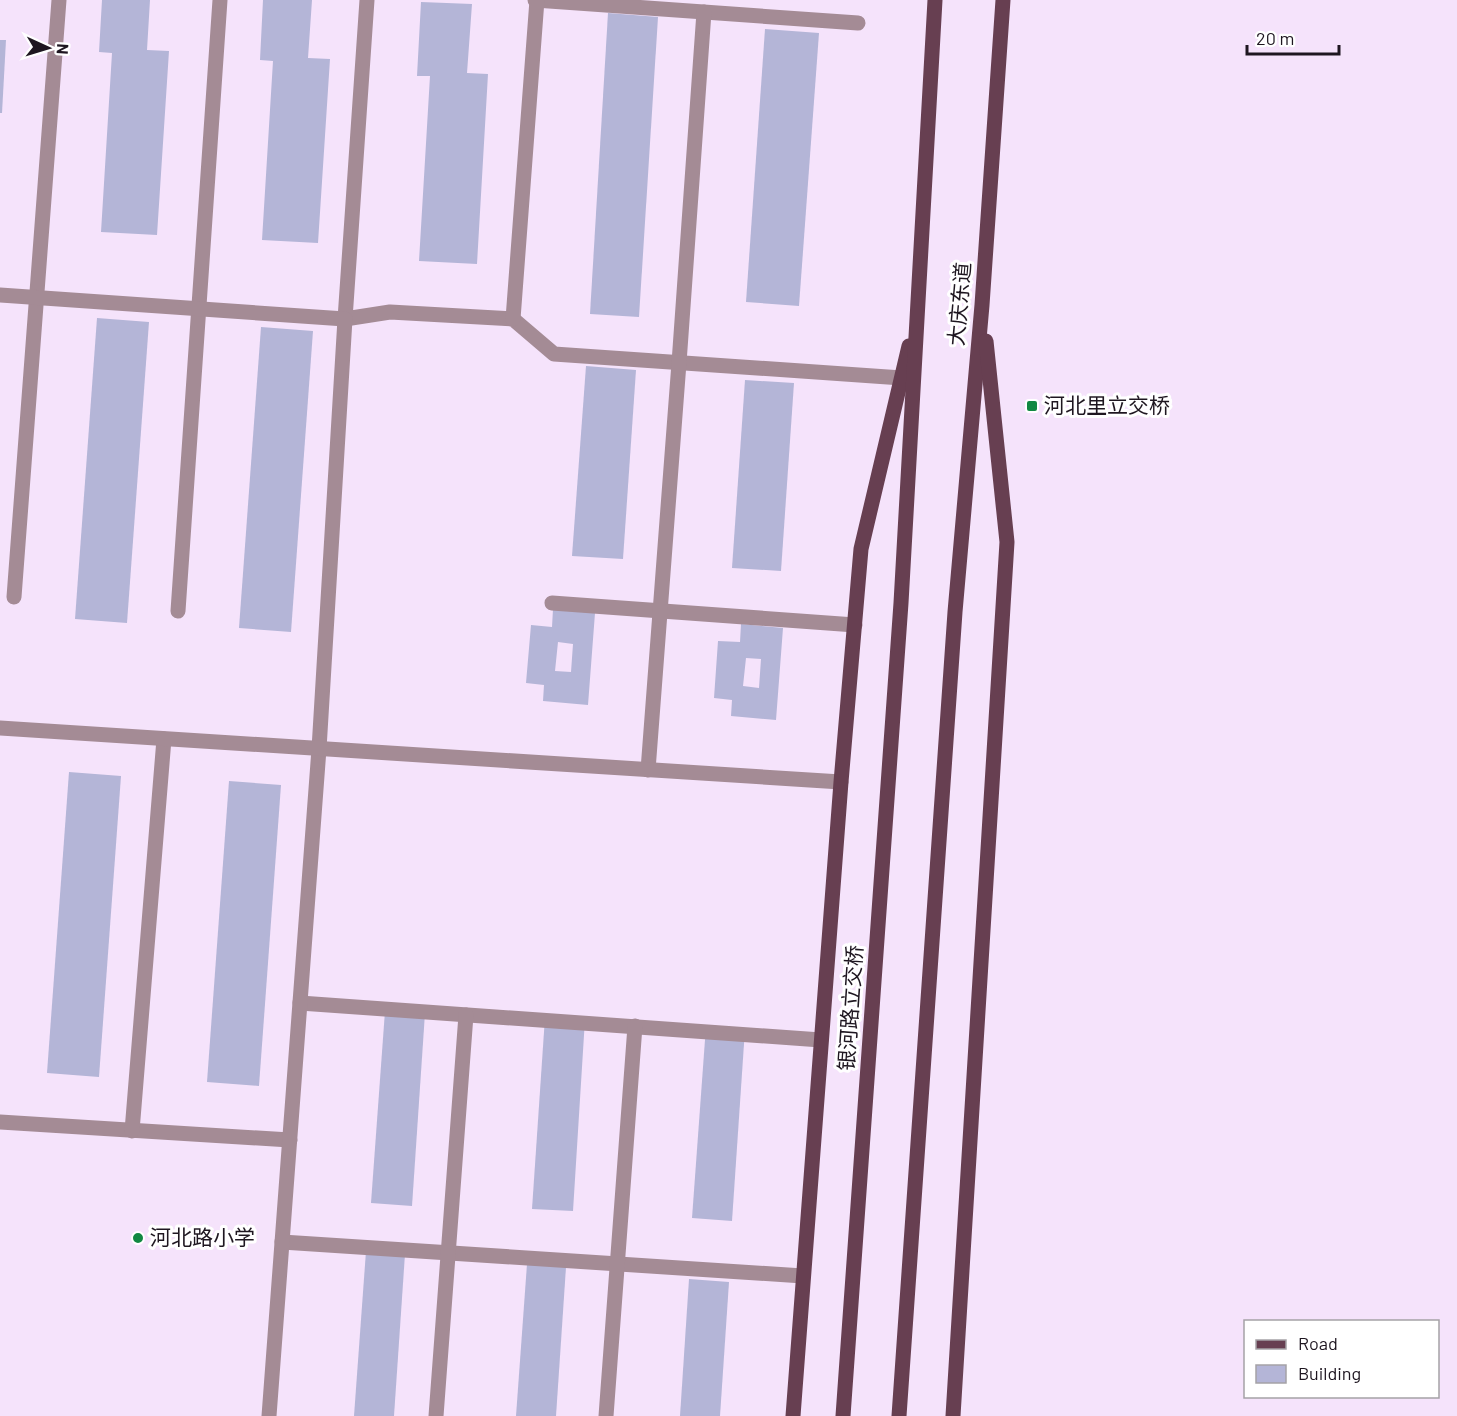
<svg xmlns="http://www.w3.org/2000/svg" width="1457" height="1416" font-family="Barlow,'Noto Sans SC',sans-serif">
<style>
.building{fill:#b4b5d7;fill-rule:evenodd}
.lines{fill:none;stroke-linecap:round;stroke-linejoin:round}
.service{stroke:#a48b95;stroke-width:15}
.minor{stroke:#a48b95;stroke-width:15}
.primary{stroke:#673f51;stroke-width:15}
.poi-dot{fill:#118842;stroke:#fff;stroke-width:2}
.labels{text-anchor:middle;stroke-width:6;stroke-linejoin:round;paint-order:stroke}
.street-label{font-size:21px;fill:#1e1620;stroke:#fff}
.poi-label{font-size:21px;fill:#1e1620;stroke:#fff;text-anchor:start}
</style>
<rect width="100%" height="100%" fill="#f5e3fb"/>
<g class="building">
<polygon points="102,0 150,0 147,50 169,51 157,235 101,232 112,53 99,52"/>
<polygon points="263,0 312,0 308,58 330,59 318,243 262,240 273,61 260,60"/>
<polygon points="421,2 472,4 467,73 488,74 477,264 419,261 430,76 417,76"/>
<polygon points="608,13 658,17 639,317 590,314"/>
<polygon points="765,29 819,33 799,306 746,302"/>
<polygon points="0,40 6,40 2,113 0,113"/>
<polygon points="97,318 149,322 127,623 75,619"/>
<polygon points="261,327 313,331 291,632 239,628"/>
<polygon points="586,366 636,370 623,559 572,556"/>
<polygon points="745,380 794,383 781,571 732,568"/>
<path d="M553,609l42,4 -7,92 -45,-4 1,-16 -18,-2 5,-58 21,2zM558,642l15,2 -2,28 -16,-1z"/>
<path d="M741,624l42,4 -7,92 -45,-4 1,-16 -18,-2 4,-57 22,1zM746,658l15,1 -2,29 -16,-2z"/>
<polygon points="69,772 121,776 99,1077 47,1073"/>
<polygon points="229,781 281,785 259,1086 207,1082"/>
<polygon points="385,1011 425,1013 412,1206 371,1203"/>
<polygon points="545,1017 585,1019 573,1211 532,1209"/>
<polygon points="706,1026 745,1029 732,1221 692,1218"/>
<polygon points="366,1251 405,1254 394,1416 354,1416"/>
<polygon points="527,1264 566,1267 556,1416 516,1416"/>
<polygon points="689,1279 729,1282 720,1416 680,1416"/>
</g>
<g class="lines">
<g class="service">
<polyline points="367,0 345,319 390,312 513,319 554,354 902,378"/>
<polyline points="535,0 858,23"/>
<polyline points="513,319 537,0"/>
<polyline points="14,597 59,0"/>
<polyline points="552,603 855,625"/>
<polyline points="178,611 220,0"/>
<polyline points="648,770 679,363 704,12"/>
<polyline points="300,1003 821,1040"/>
<polyline points="0,1122 290,1140"/>
<polyline points="132,1131 164,739"/>
<polyline points="282,1242 803,1276"/>
<polyline points="436,1416 466,1015"/>
<polyline points="606,1416 635,1026"/>
</g>
<g class="minor">
<polyline points="0,295 345,319 319,749 269,1416"/>
<polyline points="0,728 841,782"/>
</g>
<g class="primary">
<polyline points="793,1416 841,782 861,549 909,346"/>
<polyline points="843,1416 901,603 935,0"/>
<polyline points="899,1416 955,612 982,305 1003,0"/>
<polyline points="953,1416 1007,542 986,341"/>
</g>
</g>
<g class="poi-dot">
<rect x="1026" y="400" width="12" height="12" rx="3"/>
<circle cx="138" cy="1238" r="6"/>
</g>
<g class="labels">
<g class="street-label">
<text transform="translate(960 304) rotate(-85)" y="7">大庆东道</text>
<text transform="translate(851 1008) rotate(-86)" y="7">银河路立交桥</text>
</g>
<g class="poi-label">
<text x="1044" y="413">河北里立交桥</text>
<text x="150" y="1245">河北路小学</text>
</g>
</g>
<rect x="1244" y="1320" width="195" height="78" fill="#ffffff" stroke="#a5a2a6" stroke-width="1.5"/>
<rect x="1256" y="1340" width="30" height="9" fill="#673f51" stroke="#a5a2a6" stroke-width="1.5"/>
<text x="1298" y="1350" font-size="18" fill="#1e1620">Road</text>
<rect x="1256" y="1365" width="30" height="18" fill="#b4b5d7" stroke="#a5a2a6" stroke-width="1.5"/>
<text x="1298" y="1380" font-size="18" fill="#1e1620">Building</text>
<g transform="translate(48 48) rotate(94)" stroke="#ffffff" stroke-width="4.5" paint-order="stroke">
<path d="M0-4.5L10 22L0 15L-10 22Z" fill="#1e1620"/>
<text y="-9" font-size="16" font-weight="bold" text-anchor="middle" fill="#1e1620">N</text>
</g>
<path d="M1247 45v9h92v-9" fill="none" stroke="#1e1620" stroke-width="3"/>
<text x="1256" y="45" font-size="18" fill="#1e1620" stroke="#ffffff" stroke-width="4.5" paint-order="stroke">20 m</text>
</svg>
